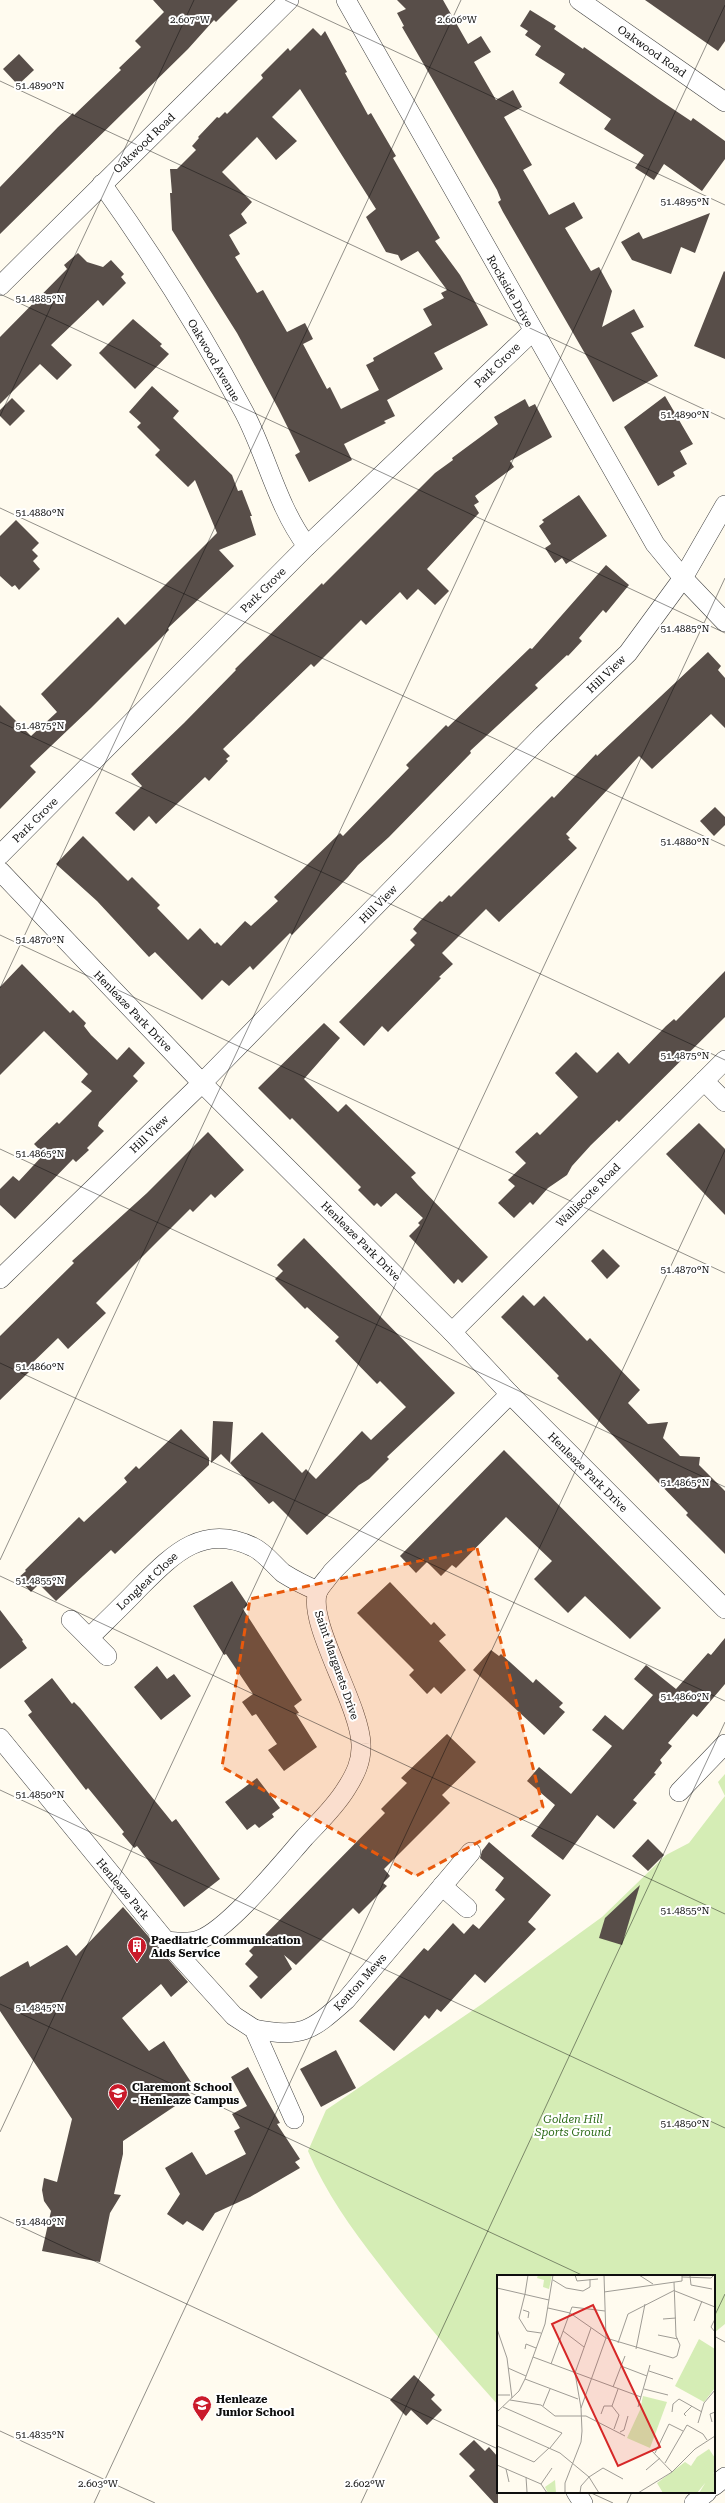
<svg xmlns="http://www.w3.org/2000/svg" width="725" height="2503" font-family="'Roboto Serif',serif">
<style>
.green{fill:#d5edb5}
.building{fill:#584e49;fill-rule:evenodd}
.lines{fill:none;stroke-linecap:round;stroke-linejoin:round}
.minor-casing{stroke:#414141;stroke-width:20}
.minor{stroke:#fff;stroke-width:19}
.marked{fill:#e8590c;fill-opacity:0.2;stroke:#e8590c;stroke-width:3;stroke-dasharray:8 5;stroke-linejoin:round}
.ticks{fill:none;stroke:#0e0e0e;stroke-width:1;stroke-opacity:0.45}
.labels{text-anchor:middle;stroke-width:4;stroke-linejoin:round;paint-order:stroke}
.street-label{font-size:11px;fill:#0e0e0e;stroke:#fff}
.poi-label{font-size:11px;font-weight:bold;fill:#0e0e0e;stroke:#fff;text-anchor:start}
.park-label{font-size:11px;font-style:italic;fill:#2d6c18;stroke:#fff}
.inset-road{fill:none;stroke:#9f9c95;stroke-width:1}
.view{fill:#d62828;fill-opacity:0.15;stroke:#d62828;stroke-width:2}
.inset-edge{fill:none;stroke:#0e0e0e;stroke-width:2}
.ticks-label{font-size:10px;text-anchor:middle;fill:#0e0e0e;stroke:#fff;stroke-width:4;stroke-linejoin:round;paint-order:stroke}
</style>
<rect width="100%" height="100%" fill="#fffbef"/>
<g class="green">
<polygon points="725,1774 725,1796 718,1782"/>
<path d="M725,1796v528l-11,9v-57h-216v129c-41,-46 -82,-92 -119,-141 -28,-36 -53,-71 -71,-113l18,-41 156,-106 120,-87 64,-62 23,-12z"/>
</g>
<g class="building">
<polygon points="153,0 238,0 216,22 214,20 188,49 0,234 0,187 58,127 73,113 74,115 121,70 119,68 141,47 135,41 164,12"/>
<polygon points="397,0 443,0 468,44 481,36 491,52 474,62 496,100 513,90 522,107 504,117 532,165 523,170 549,215 574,202 583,218 565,228 591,271 599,267 612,291 602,327 634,309 644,327 631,333 658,376 613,402 503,212 498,202 501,200 497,190 402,27 404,26 397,13 406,9"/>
<polygon points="645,0 725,0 725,41 718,51"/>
<polygon points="530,10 556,26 554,29 583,49 584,47 658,99 691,121 693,118 725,141 725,159 702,191 664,164 654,180 635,168 644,155 604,129 611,119 559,83 565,74 535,55 541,46 525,35 528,31 520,26"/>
<path d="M313,28l8,8 4,-5 22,41 -2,1 23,42 3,-2 25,43 -3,2 47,80 -5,3 25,34 28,50 -54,28 9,16 -56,31 8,16 -11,5 2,2 -42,21 8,16 -43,22 -14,-27 5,-3 -22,-44 -41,-75 -65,-103 -2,-37h2l-2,-24h7l19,-19 -4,-4 7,-8 -1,-1 19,-20 2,1 6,-6 2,2 36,-36 -2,-3 27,-27 2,3zM300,89l76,120 -10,8 20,35 12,3 3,6 17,-10 29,39 -6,3 3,5 -21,11 9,16 -59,33 1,3 -8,4 13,25 -38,19 -11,-22 -3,2 -24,-45 10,-5 -8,-16 -18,9 -24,-42 -6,3 -22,-36 5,-3 -11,-19 18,-12 -6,-9 11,-12 -30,-30 35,-35 19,23 21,-19 -25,-24z"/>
<polygon points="19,54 34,70 18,85 3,69"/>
<polygon points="710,213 695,253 681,247 671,274 632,260 621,242 639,232 643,239"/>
<polygon points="78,253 87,262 103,267 111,260 124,274 121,277 126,283 103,306 98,300 51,345 72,365 57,380 40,364 0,404 0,337 67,269 64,265"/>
<polygon points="724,271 725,272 725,359 694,346"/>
<polygon points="133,319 162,344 160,346 169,354 135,389 99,353"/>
<polygon points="152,386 179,411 173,418 232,475 238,491 242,490 252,516 250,516 256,535 219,550 234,566 168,628 169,630 91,708 30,766 36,772 0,809 0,705 31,736 57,712 41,694 118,617 125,625 217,533 195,480 188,487 155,455 160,450 137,427 141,423 129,412"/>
<polygon points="665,396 693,444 680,451 687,464 673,472 675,476 658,486 624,427"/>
<polygon points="12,398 25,411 10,426 0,416 0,410"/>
<polygon points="525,399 529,407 535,404 552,437 510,461 514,467 475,496 479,502 474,505 479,513 427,569 449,591 435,605 418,589 407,600 400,592 366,625 361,620 314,667 311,664 223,749 230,756 226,759 228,761 209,781 205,777 156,824 149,816 134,831 115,813 142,786 131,774 184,723 236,670 235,669 322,583 323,585 435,473 453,460 452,458 498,424 494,417"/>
<polygon points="579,495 607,536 566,564 562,558 555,563 545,548 551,544 539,526 544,522 542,520"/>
<polygon points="16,520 39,543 32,550 38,556 33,561 40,569 19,590 15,585 12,587 0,576 0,536"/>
<polygon points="606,565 629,585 606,613 603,610 579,638 582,641 568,656 567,655 535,685 538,688 470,751 471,753 389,837 358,865 348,877 292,935 290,933 253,970 250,966 229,986 222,980 202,1000 155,952 149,957 97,901 56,864 83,836 128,881 132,877 160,905 157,908 188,940 200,928 215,944 217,942 221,946 245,921 251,926 278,901 274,897 340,833 343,836 409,768 406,765 446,725 448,727 530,648 532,649"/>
<polygon points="708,652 721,666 718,670 725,678 725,728 711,714 652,769 639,756 566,834 570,838 568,839 577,848 499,922 486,909 442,953 453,964 439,977 441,978 388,1032 382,1026 364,1046 339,1022 415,945 410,940 417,933 413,929 420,921 440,901 442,902 449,895 451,897 552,796 554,798 596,754 597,756"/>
<polygon points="715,807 725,817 725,825 714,836 700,821"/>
<polygon points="22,964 70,1013 73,1010 86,1023 84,1026 91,1035 117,1060 129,1047 145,1063 133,1076 138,1081 99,1122 98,1126 104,1131 87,1148 89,1150 76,1162 73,1159 15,1219 0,1205 0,1189 13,1176 19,1181 44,1154 34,1144 57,1122 59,1124 92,1091 81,1082 88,1074 44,1031 0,1075 0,987"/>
<polygon points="725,971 725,1017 619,1122 617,1120 591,1145 572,1166 567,1175 548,1188 533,1205 530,1202 514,1218 498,1203 515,1186 508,1180 526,1163 515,1152 537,1132 540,1135 578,1097 555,1073 576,1052 597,1073 618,1052 629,1064 666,1026 674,1019 676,1021"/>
<polygon points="324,1023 340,1038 304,1079 338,1112 346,1104 416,1173 411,1177 418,1185 488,1257 462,1283 458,1279 454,1284 409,1236 420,1225 418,1223 423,1218 396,1193 381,1207 377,1203 374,1206 358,1190 361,1187 292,1118 290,1120 258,1088"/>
<polygon points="699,1123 725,1149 725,1215 666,1154"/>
<polygon points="208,1132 244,1170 215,1198 211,1194 193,1212 190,1209 96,1303 106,1313 68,1349 58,1338 26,1369 29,1372 0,1400 0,1336 74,1263 72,1261 147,1193"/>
<polygon points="304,1238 455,1393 387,1457 389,1459 369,1479 359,1485 307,1535 273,1501 269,1504 230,1463 262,1432 302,1473 306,1469 316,1479 362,1431 371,1440 406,1407 380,1381 377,1384 335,1341 339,1337 307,1307 305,1309 275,1279 283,1271 277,1265"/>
<polygon points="603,1249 620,1266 607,1279 591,1261"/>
<polygon points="523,1295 534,1306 544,1296 587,1341 590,1338 640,1390 628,1403 648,1424 668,1422 663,1438 680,1456 700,1457 699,1465 725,1491 725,1554 686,1515 688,1513 557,1378 559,1376 501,1317"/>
<polygon points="213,1421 233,1422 230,1463 221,1454 211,1463"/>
<polygon points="181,1429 209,1458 209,1465 115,1554 111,1550 56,1601 39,1584 31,1592 18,1578 26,1571 25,1570 79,1517 84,1522 127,1482 124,1478 136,1466 139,1469"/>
<polygon points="504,1450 661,1608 630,1639 585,1596 568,1613 534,1579 552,1561 506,1517 456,1568 452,1565 441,1576 427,1562 416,1573 400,1556"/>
<polygon points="232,1581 248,1605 243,1609 302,1700 294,1706 299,1713 296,1714 317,1747 284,1771 268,1750 277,1744 256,1714 252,1716 242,1702 253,1694 226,1654 224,1655 193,1606"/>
<polygon points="390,1582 431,1625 434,1622 446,1635 439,1641 466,1670 441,1694 434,1687 427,1694 409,1675 414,1670 357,1613"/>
<polygon points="0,1610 23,1640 22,1641 27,1648 0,1669"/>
<polygon points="725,1638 725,1684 697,1717 693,1714 668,1743 672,1746 660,1760 662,1763 654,1773 656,1774 633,1800 637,1803 614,1829 597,1815 563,1860 531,1836 555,1805 527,1781 539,1767 571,1794 612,1746 592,1730 605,1715 623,1730 653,1695 634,1679 646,1665 676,1689 708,1653 711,1655"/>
<polygon points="491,1650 499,1656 501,1654 533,1683 536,1679 563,1703 559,1707 565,1712 544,1735 473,1670"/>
<polygon points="157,1666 167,1679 174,1674 191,1696 161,1720 134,1687"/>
<polygon points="52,1678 72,1704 74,1702 80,1708 172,1822 176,1819 220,1879 184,1907 137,1846 134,1848 122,1834 124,1832 88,1788 86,1790 28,1715 32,1712 24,1701"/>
<polygon points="447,1734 476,1762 442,1795 450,1803 384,1869 390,1876 383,1883 387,1886 359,1914 353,1908 296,1965 284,1955 292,1969 261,1999 249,1986 258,1977 245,1964 253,1955 249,1951 385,1813 381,1809 407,1783 401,1778"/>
<polygon points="257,1778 280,1808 272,1814 274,1817 259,1828 255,1824 247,1830 225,1802"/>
<polygon points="648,1839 664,1855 648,1871 632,1856"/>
<polygon points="489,1842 551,1895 528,1922 536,1929 485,1983 475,1974 441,2012 437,2009 429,2019 425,2015 394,2051 359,2021 424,1948 428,1951 453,1923 464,1934 473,1924 479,1929 505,1899 495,1890 504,1878 480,1858 482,1851"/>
<polygon points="640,1885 622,1945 599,1938 605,1918"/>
<polygon points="123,1907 188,1982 171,1997 161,1984 122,2018 149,2051 164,2041 191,2082 184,2087 190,2096 123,2141 123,2154 114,2194 121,2195 110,2213 100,2262 42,2251 51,2211 44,2201 42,2190 44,2178 57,2182 72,2119 0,2011 0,1977 28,1961 30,1967 67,1945 76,1956"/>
<polygon points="336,2050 356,2088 321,2107 300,2069"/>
<polygon points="248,2067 280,2123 277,2124 300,2159 295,2162 300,2168 250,2197 215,2213 203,2231 187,2221 183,2225 167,2214 180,2194 165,2168 192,2152 206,2175 246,2154 234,2131 240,2128 232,2114 247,2106 231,2077"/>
<polygon points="414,2375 435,2395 431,2399 442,2410 427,2425 411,2410 406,2416 390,2400"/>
<polygon points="474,2440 485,2451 489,2447 498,2457 498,2503 494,2503 469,2476 475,2470 459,2454"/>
</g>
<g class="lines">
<defs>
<g id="minor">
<polyline points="346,0 655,544 683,578 725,622"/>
<polyline points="579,0 725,102"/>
<path d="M102,184c52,73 100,149 142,228 23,44 33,94 63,134"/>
<polyline points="0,286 289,0"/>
<polyline points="0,855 307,546 533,331"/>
<polyline points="0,871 202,1083 452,1332 510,1394 725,1609"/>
<polyline points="704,1081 725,1102"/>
<polyline points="0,1279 202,1083 543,735 628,653 683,578 725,505"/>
<polyline points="452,1332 725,1060"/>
<polyline points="71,1620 107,1656"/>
<path d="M89,1638c17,-17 35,-34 52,-52 33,-33 63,-63 112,-39 11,5 21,18 30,26 11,7 23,13 35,18"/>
<polyline points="0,1738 166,1941 234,2016 254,2029 294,2119"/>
<polyline points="679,1792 725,1744"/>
<polyline points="442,1886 467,1908"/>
<path d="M166,1941c11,1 22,3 33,-1 30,-11 83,-77 106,-103 14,-15 30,-30 41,-48 9,-14 16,-28 15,-45 -1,-39 -55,-123 -43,-153 3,-6 10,-13 14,-19l178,-178"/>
<path d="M254,2029c48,9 56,3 92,-29l125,-148"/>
<polyline points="714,2486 725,2477"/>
<polyline points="576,2492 583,2503"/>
<polyline points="694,2503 707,2492"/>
</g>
</defs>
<use href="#minor" class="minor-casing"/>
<use href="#minor" class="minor"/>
</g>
<path class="marked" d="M477,1548l66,259 -127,69 -194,-109 28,-168z"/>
<path class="ticks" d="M285,0l440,205M0,81l725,338M0,294l725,339M0,416l194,-416M0,508l725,338M0,722l725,338M0,935l725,338M0,988l461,-988M0,1149l725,338M0,1363l725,338M0,1560l725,-1555M0,1576l725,338M0,1790l725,338M0,2004l584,272M0,2132l725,-1554M0,2217l498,232M714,2317l11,-23M714,2336l11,6M0,2431l155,72M589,2492l24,11M94,2503l631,-1353M361,2503l364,-781M627,2503l5,-11"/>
<defs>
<symbol id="building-pin" viewBox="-11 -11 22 30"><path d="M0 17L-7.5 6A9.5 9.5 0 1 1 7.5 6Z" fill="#ca1a2a" stroke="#fff"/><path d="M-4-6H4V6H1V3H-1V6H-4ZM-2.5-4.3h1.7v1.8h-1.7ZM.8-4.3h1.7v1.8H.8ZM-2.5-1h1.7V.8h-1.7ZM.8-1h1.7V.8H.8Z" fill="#fff"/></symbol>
<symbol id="school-pin" viewBox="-11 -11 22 30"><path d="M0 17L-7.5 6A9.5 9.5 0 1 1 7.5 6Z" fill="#ca1a2a" stroke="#fff"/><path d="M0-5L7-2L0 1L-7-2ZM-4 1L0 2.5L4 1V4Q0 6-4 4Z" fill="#fff"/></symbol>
</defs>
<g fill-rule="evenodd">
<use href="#building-pin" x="126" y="1935" width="22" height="30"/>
<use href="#school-pin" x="107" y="2082" width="22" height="30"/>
<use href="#school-pin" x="191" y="2394" width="22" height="30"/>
</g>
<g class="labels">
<g class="street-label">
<text transform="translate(652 51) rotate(35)" y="4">Oakwood Road</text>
<text transform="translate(144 143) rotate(-44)" y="4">Oakwood Road</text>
<text transform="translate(510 291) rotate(60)" y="4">Rockside Drive</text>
<text transform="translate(214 360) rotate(60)" y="4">Oakwood Avenue</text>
<text transform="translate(497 365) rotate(-44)" y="4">Park Grove</text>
<text transform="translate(263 590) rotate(-45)" y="4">Park Grove</text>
<text transform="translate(606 674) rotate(-44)" y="4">Hill View</text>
<text transform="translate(35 820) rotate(-45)" y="4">Park Grove</text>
<text transform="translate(378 904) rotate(-45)" y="4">Hill View</text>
<text transform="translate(133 1011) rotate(46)" y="4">Henleaze Park Drive</text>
<text transform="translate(149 1134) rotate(-44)" y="4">Hill View</text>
<text transform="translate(588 1195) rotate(-45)" y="4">Walliscote Road</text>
<text transform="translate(361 1241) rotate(45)" y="4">Henleaze Park Drive</text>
<text transform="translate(588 1472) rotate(45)" y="4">Henleaze Park Drive</text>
<text transform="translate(147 1581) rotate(-43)" y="4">Longleat Close</text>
<text transform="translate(337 1665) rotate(71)" y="4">Saint Margarets Drive</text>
<text transform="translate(123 1889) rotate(50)" y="4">Henleaze Park</text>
<text transform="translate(360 1982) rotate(-48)" y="4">Kenton Mews</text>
</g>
<g class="poi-label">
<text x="151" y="1944">Paediatric Communication<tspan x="151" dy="13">Aids Service</tspan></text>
<text x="132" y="2091">Claremont School<tspan x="132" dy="13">- Henleaze Campus</tspan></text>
<text x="216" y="2403">Henleaze<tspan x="216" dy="13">Junior School</tspan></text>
</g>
<g class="park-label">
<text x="573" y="2123">Golden Hill<tspan x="573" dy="13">Sports Ground</tspan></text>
</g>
</g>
<g transform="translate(497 2275)">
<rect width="218" height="218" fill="#fffbef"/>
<path d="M41,0h14l-3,14 -6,-2 1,-7 -7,-2zM202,64l16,10v39l-11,14 -29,-16zM146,121l24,6 -17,46 -23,-10 13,-28zM212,174l6,9v13l-18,22h-34l-6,-10 28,-21 6,4 6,-9zM218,197v21h-16l10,-16zM58,205l1,13h-8l-3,-6z" fill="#d5edb5"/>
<path class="inset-road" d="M78,0l2,6 21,-2M142,0l14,9M193,1l1,9 21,4M185,2l29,1 3,-3M56,5l13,8 17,3 7,-4v-8M0,13l52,12M178,16l40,16M107,17l78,-11v-6M28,19l-6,24 8,13 14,2M28,19l3,-19M51,33l22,5 36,25 67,20 4,-2 3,-11 -4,-9 -2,-54M26,35l6,2 -1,6M166,44l13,-1M218,44l-4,8 4,5M197,46l8,-20M0,54l10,29 5,40M66,56l21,16M161,60l20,4M121,68l10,-29 47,-24M28,74l1,-5 10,4M139,74l9,-45M36,82l108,40M54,89l21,-57 33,4M124,91l26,10M11,93l18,8M152,96l24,8M28,104l53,20M116,112l12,-31M147,114l24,6M0,120h13M13,125l31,5 14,11h31l39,20M46,131l7,-17M6,132l59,26 -12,15M141,132l12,-42M84,133l25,-70 -2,-63M0,137l22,-21 6,-12 20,-55 8,-49M175,137l1,-8 6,-5 23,13M104,139l3,-8h8M189,141l-2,-2 8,-8M215,147l-2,-8 5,-2M201,148l6,-20 11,-13M0,150l63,28 29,24 10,16M117,154l5,-14 -7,-9 6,-17M123,157l4,-2 4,-14M0,171l37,16 15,-14M154,175l21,22M158,178l14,-29 14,7M168,188l22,-38 16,9 4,6M0,190l44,19 6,9M9,194l3,13M149,195l14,-12M29,202l1,15M44,209l11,-16M68,218v-10l16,-41 1,-11 -1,-23 -6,-35 16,-45M83,218l1,-7 8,-9 14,-9 20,11M141,218l34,-21 23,-23 20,-13"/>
<path class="view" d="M96,30l67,142 -42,19 -66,-142z"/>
<rect width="218" height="218" class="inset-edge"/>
</g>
<g class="ticks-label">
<text x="190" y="23">2.607°W</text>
<text x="457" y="23">2.606°W</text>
<text x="40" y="89">51.4890°N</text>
<text x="685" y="205">51.4895°N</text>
<text x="40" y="302">51.4885°N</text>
<text x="685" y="418">51.4890°N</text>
<text x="40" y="516">51.4880°N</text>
<text x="685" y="632">51.4885°N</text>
<text x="40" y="729">51.4875°N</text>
<text x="685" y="845">51.4880°N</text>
<text x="40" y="943">51.4870°N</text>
<text x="685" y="1059">51.4875°N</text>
<text x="40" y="1157">51.4865°N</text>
<text x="685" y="1273">51.4870°N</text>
<text x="40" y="1370">51.4860°N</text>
<text x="685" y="1486">51.4865°N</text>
<text x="40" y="1584">51.4855°N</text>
<text x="685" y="1700">51.4860°N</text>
<text x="40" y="1798">51.4850°N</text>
<text x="685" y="1914">51.4855°N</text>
<text x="40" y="2011">51.4845°N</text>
<text x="685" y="2127">51.4850°N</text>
<text x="40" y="2225">51.4840°N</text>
<text x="40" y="2438">51.4835°N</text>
<text x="98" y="2487">2.603°W</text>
<text x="365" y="2487">2.602°W</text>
</g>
</svg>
